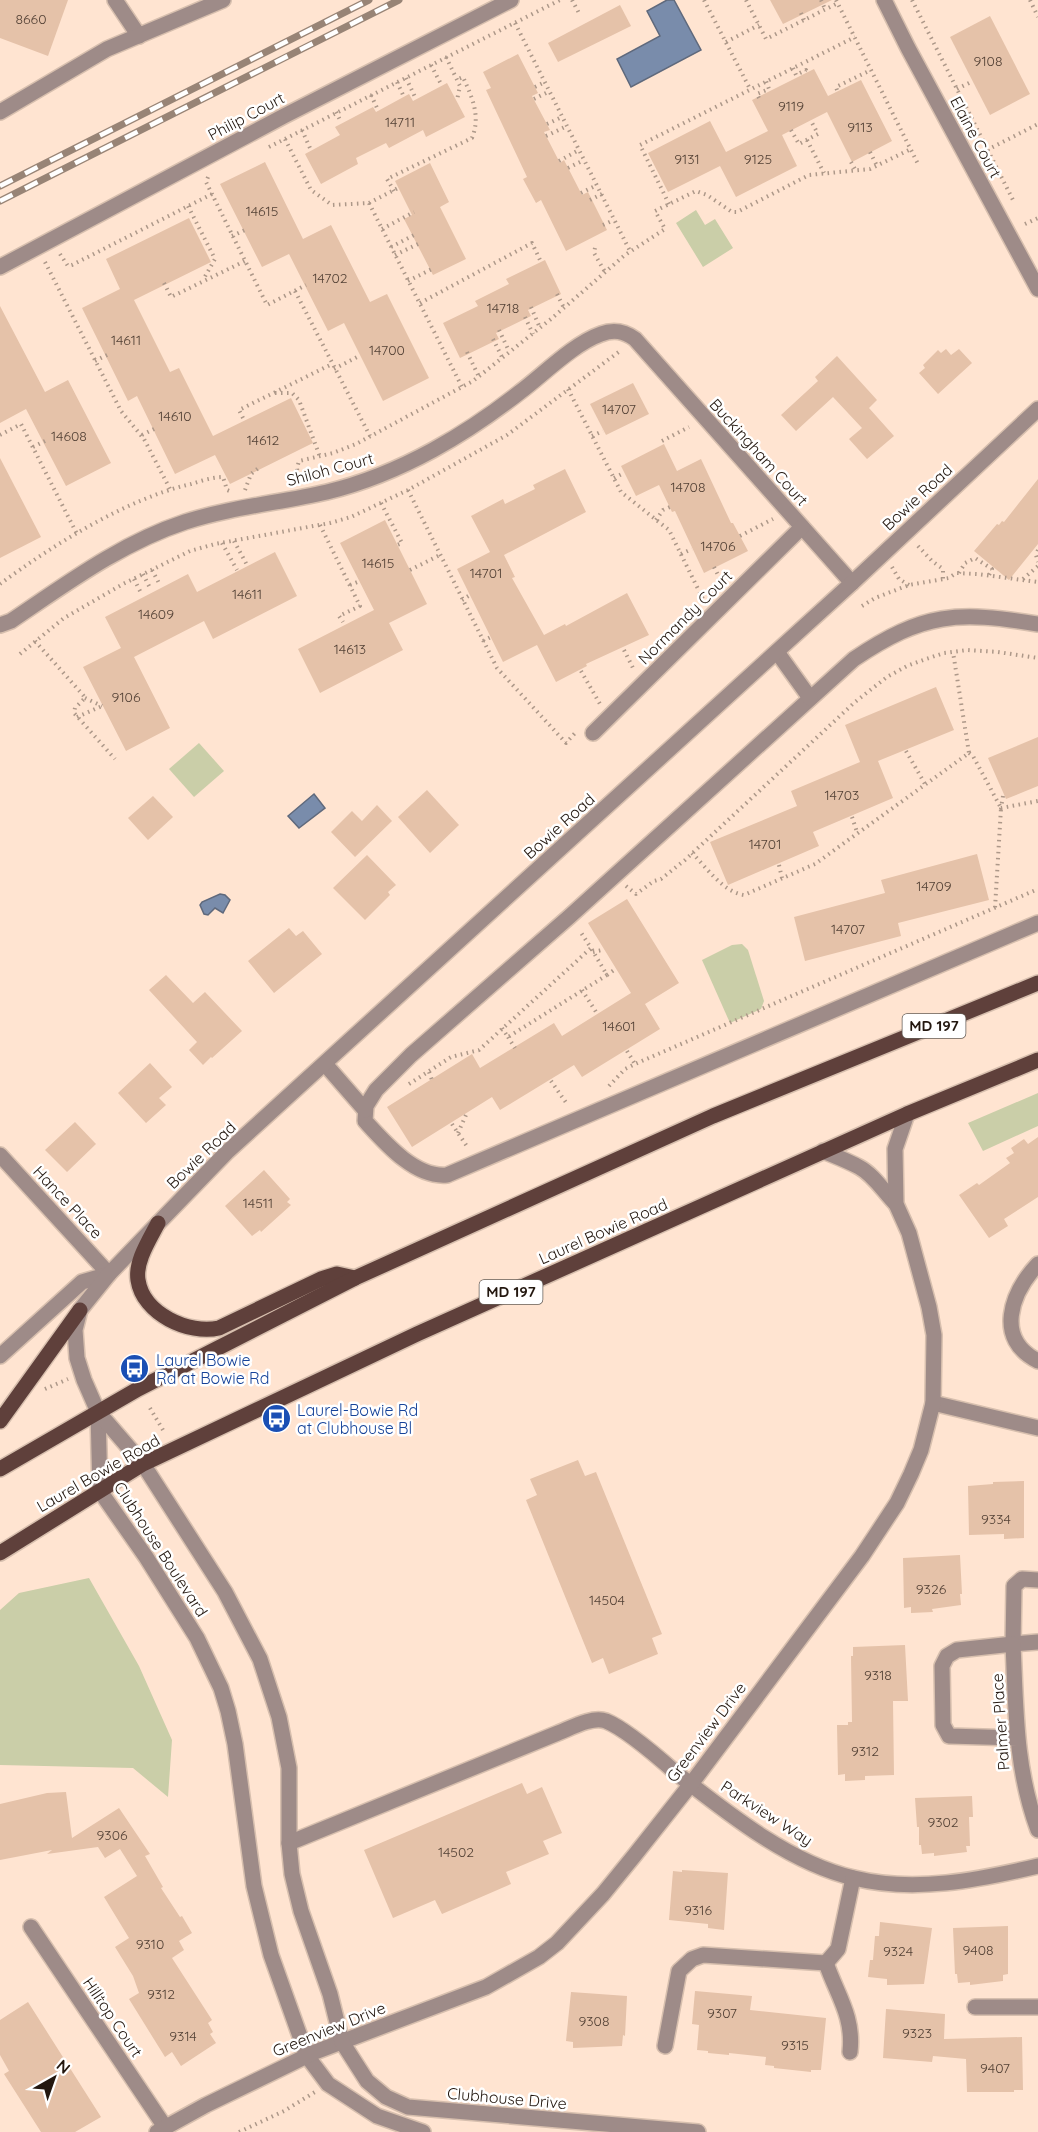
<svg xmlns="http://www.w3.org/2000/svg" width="1038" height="2132" font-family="Quicksand,sans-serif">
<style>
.green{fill:#cacea8}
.water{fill:#798cab;stroke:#5f697c;stroke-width:1.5}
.building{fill:#e5c2a9}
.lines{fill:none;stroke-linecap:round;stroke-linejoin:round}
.minor-casing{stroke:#d7bfae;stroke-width:18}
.major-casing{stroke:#d7bfae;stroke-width:18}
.path{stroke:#ad9889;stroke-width:4;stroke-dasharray:1.5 4.5;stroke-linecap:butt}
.minor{stroke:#9e8b88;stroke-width:15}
.major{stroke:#5f403b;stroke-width:15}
.rail-casing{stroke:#988476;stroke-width:7}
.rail{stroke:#fff;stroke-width:4.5;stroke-dasharray:14;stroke-linecap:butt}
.labels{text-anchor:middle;stroke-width:5;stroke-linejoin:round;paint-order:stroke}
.number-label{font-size:14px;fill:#544236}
.shield{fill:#fff;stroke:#655d57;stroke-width:1.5}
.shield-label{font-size:15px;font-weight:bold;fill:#23170f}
.street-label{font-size:16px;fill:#23170f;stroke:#fff}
.transit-label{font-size:16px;fill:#164399;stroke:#fff;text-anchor:start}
</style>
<rect width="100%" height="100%" fill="#ffe4d1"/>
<g class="green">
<polygon points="696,210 705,225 715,219 733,248 703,267 676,223"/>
<polygon points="199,743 224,771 194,797 169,769"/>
<polygon points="742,944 748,950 764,1001 761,1009 730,1023 702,960 732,945"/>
<polygon points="1038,1093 1038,1126 983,1151 968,1123"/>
<polygon points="89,1578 139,1666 172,1740 168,1797 133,1768 0,1765 0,1610 19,1593"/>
</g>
<g class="water">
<polygon points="667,0 674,0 701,50 631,87 617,59 660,36 647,11"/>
<polygon points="314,794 325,808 299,828 288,816"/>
<polygon points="220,894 225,895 230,900 223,913 215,908 208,915 204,914 200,905 202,902"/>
</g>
<g class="building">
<polygon points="0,0 68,0 48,56 0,38"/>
<polygon points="770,0 832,0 783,24"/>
<polygon points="620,5 631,26 558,62 548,43"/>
<polygon points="990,16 1030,94 990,115 950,37"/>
<polygon points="518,54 538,93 532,96 550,130 544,132 560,163 564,160 582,195 588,192 607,230 566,251 541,200 536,203 523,179 527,177 486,90 491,88 483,72"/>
<polygon points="814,69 828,96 861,80 892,141 852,162 827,112 782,135 797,166 736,197 720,166 668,192 648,153 710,121 726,152 768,131 752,100"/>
<polygon points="447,83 465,117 426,137 423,130 389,148 386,143 356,158 358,164 321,184 305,154 340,135 335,127 373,107 376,112 409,94 413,101"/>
<polygon points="265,162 303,239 331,225 370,302 387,294 429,378 383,401 344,323 328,331 289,254 262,267 220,184"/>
<polygon points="430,163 449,202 440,207 466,259 433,275 404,219 412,215 395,181"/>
<polygon points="189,218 211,262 134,300 170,372 179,368 213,436 291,398 313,443 230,484 215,455 175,474 137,396 128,401 82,308 120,289 106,259"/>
<polygon points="545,260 561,294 528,310 531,316 496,333 499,339 460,358 443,323 478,306 475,301 509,284 506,279"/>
<polygon points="0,306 45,392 68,380 111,463 66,486 26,409 0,423"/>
<polygon points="946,349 951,355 959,349 972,363 938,394 919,373 925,368 923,365 938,350 941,353"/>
<polygon points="837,356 877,400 869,408 894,436 867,459 849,439 862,428 833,397 796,431 781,415 818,381 815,377"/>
<polygon points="633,383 649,414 606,435 590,404"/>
<polygon points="664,444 677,471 701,459 731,523 733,523 748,551 704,573 675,511 672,512 659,485 636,496 621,466"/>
<polygon points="0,458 41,537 0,558"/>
<polygon points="565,469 586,512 504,555 515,577 512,578 544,635 565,624 566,626 627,593 649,635 586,664 587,666 556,682 537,645 503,662 457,569 490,552 471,516 503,499 505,504 535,489 533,485"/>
<polygon points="1038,479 1038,544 1009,580 974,551 997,524 999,525 1002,521 1004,522"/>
<polygon points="385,520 427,604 389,623 403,650 320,693 298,649 374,610 340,543"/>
<polygon points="275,552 297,596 213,639 204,621 134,657 170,728 126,751 83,667 121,648 105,617 188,574 197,592"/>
<polygon points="936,687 954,730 878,761 893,798 813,832 819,846 728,885 710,842 797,806 791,791 860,762 845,725"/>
<polygon points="1038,737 1038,786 1006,799 988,758"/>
<polygon points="427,790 459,825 430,853 398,817"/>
<polygon points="153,796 173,817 148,840 128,818"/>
<polygon points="377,805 392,821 355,857 331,832 352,811 362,821"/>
<polygon points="977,854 989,900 898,923 901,936 805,961 794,917 885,893 881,880"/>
<polygon points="367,855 396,885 388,892 390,895 365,920 333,888"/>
<polygon points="627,899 679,983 645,1004 660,1029 582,1077 574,1065 500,1110 492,1097 412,1147 387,1107 472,1054 480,1068 554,1023 562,1036 631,993 588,923"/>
<polygon points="289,928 296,936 303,931 322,954 274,993 248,961"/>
<polygon points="166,975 193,1003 205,992 242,1031 212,1058 211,1057 203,1065 189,1050 197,1042 149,990"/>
<polygon points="150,1063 172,1087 159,1098 166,1105 146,1123 118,1093"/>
<polygon points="75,1122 96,1144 67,1172 45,1150"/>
<polygon points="1038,1137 1038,1197 1004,1219 1008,1226 989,1238 959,1195 977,1183 979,1185 1010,1163 1006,1158 1014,1153 1011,1148 1024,1139 1028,1144"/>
<polygon points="264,1170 290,1199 287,1202 291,1205 261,1232 260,1230 252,1236 225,1206"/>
<polygon points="578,1460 585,1476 596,1472 662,1634 652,1638 658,1654 609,1674 603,1658 592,1663 526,1500 537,1495 530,1479"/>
<polygon points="1024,1481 1024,1538 1004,1539 1004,1534 969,1535 968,1486 993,1484 993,1482"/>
<polygon points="960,1555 962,1594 960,1594 961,1605 932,1609 933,1612 911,1613 911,1607 904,1608 903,1558"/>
<polygon points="905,1645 908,1701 893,1701 894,1775 865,1776 865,1780 845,1781 845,1774 838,1775 837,1725 848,1725 848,1722 852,1722 851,1656 853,1656 853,1647"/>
<polygon points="522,1783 527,1794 542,1787 562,1833 543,1841 549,1854 506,1872 511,1884 442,1914 435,1900 393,1918 364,1850"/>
<polygon points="66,1792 72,1838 119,1808 150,1854 145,1856 163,1887 161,1888 180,1917 182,1916 192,1933 179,1941 184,1950 172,1958 212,2020 208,2023 213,2032 210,2034 216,2043 181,2066 172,2052 165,2057 129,1999 139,1993 133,1976 115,1947 129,1938 104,1897 137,1876 120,1849 105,1858 98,1847 47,1854 52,1850 0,1860 0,1804 47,1793"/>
<polygon points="972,1796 973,1817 969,1817 970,1846 966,1846 967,1852 934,1856 934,1853 922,1854 921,1845 919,1845 919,1827 917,1827 915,1798"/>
<polygon points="682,1870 728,1873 724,1930 708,1928 708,1924 669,1920 673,1871 682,1872"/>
<polygon points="880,1922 932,1928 924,1984 887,1985 887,1979 868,1977 870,1960 873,1960 875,1936 879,1936"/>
<polygon points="1008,1926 1008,1974 1003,1975 1003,1981 970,1985 970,1982 958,1983 957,1974 955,1974 953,1928"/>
<polygon points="695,1991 752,1996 750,2010 826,2018 821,2070 811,2070 811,2072 774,2068 774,2066 765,2065 766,2057 729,2053 729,2055 708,2053 708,2051 697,2050 699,2025 692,2024"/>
<polygon points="571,1992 627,1996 625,2036 623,2035 622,2046 573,2048 573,2042 566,2041"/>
<polygon points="28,2002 101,2117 75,2132 41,2132 4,2074 9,2071 0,2055 0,2020"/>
<polygon points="886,2009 945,2014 944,2039 1022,2037 1023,2090 1014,2090 1014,2092 967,2092 966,2059 933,2056 932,2062 883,2058"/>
</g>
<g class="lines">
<defs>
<g id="minor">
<polyline points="115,0 139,36"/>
<polyline points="884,0 908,48 1038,289"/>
<polyline points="0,112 107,49 223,0"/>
<polyline points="0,267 284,116 511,0"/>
<path d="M1038,624c-81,-13 -114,-12 -184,35l-285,258 -158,138 -35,35 -10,16 -1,15c20,22 50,57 82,54l591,-252"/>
<path d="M0,625l11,-4c55,-37 110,-78 174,-99 46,-15 95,-19 142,-30 37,-9 73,-24 106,-42 31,-17 59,-36 87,-58 24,-18 53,-48 81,-58 13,-5 23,-3 34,5l217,244"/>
<polyline points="777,652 810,698"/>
<polyline points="593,733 802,527"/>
<polyline points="325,1064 365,1110"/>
<path d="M823,1151c12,5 25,10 36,16 15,8 25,25 37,37"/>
<polyline points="0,1155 109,1274"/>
<path d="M1038,1264c-27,29 -44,75 0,97"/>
<polyline points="0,1356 82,1282 109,1274"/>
<polyline points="933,1403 1038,1428"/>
<polyline points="98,1412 100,1491 146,1557 197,1638 221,1688 228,1711 235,1744 254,1886 271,1955 307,2056 328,2084 377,2116 423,2132"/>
<polyline points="1038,1580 1022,1579 1014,1586 1013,1644 1038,1642"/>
<path d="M1017,1738l-68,-2 -6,-11 -1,-59 5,-10 10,-6 56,-6c3,65 2,124 25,186"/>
<path d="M289,1843l269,-110c13,-5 34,-17 48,-12 20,8 52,36 69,51 51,40 114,91 179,106 60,15 125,2 184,-12"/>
<polyline points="31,1927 165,2127"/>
<polyline points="826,1963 838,1949 853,1878"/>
<polyline points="975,2007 1038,2007"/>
<path d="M665,2046l14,-75 13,-12 11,-4 123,8c11,32 28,53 24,89"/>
<polyline points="157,2132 206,2105 315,2052 486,1987 539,1957 557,1943 603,1894 634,1856 691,1784 862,1556 897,1503 911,1474 921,1450 933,1403 934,1335 929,1307 909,1233 896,1204 895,1149 907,1114"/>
<polyline points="698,2132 408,2107 386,2097 367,2081 342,2042 330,1994 301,1911 292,1874 289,1843 289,1768 279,1717 260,1659 225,1592 143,1464 98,1412 84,1380 77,1358 75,1330 80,1310 109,1274 227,1152 852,583 1038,409"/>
</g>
<g id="major">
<path d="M158,1223c-8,16 -23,38 -20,57 5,34 51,55 81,48l102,-49 16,-5 18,4"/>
<polyline points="0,1421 80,1310"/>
<polyline points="0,1469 138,1389 355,1278 713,1116 1038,983"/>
<polyline points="0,1553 143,1464 417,1334 907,1114 1038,1060"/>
</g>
</defs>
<use href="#minor" class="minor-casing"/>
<use href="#major" class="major-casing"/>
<g class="path">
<polyline points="572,0 580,15"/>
<polyline points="704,0 750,89"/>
<polyline points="746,0 766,39 838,3"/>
<polyline points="821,0 825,9"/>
<polyline points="836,0 918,164"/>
<polyline points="912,0 1013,200"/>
<polyline points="1030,0 1038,17"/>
<polyline points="801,13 804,20"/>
<polyline points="515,23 630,251"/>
<polyline points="726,42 759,25"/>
<polyline points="446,57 460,86 457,100"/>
<polyline points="431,65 442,86"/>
<polyline points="793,68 796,75 806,70 807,73"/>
<polyline points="406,78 416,99"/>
<polyline points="397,82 404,97"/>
<polyline points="535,87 545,82"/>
<polyline points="957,89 971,82"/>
<polyline points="837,90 836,87 871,70"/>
<polyline points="371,95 378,110"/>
<polyline points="759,98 757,94 769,89 766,81"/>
<polyline points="534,99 550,91"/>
<polyline points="336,112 341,122"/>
<polyline points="547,124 562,117"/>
<polyline points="302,130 310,148"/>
<polyline points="791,130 799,144 818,134 811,121"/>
<polyline points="546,136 567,126"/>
<polyline points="285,139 311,190 332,205 369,203 400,187"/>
<polyline points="807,140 824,173"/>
<polyline points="269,147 560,0"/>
<polyline points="987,150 1038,124"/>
<polyline points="870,152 877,166"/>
<polyline points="559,161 579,150"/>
<polyline points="851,162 856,171"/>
<polyline points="568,168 584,160"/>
<polyline points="208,177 206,182 267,305 306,285"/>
<path d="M394,191l-7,-12 85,-41c9,-22 0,-41 -9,-61l-5,2"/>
<polyline points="581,193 597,185"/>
<polyline points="590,200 602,194"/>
<polyline points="369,203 462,387"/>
<polyline points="669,204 640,145 855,37"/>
<polyline points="188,206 215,259 203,280"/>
<polyline points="1025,224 1038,218"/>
<polyline points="603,225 614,220"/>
<polyline points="382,229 414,212"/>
<polyline points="232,236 245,230"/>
<polyline points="391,247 414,235"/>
<polyline points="595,248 594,253 605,272"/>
<polyline points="60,254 68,266 72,265 212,194"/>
<polyline points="395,255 418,244"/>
<polyline points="45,262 121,411 144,439 170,489"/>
<polyline points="408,281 432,269"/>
<polyline points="164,283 171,297 245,261"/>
<polyline points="295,291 370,436"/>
<polyline points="557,294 564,308"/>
<polyline points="420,303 532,243 540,260"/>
<polyline points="531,307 540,328"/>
<polyline points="525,317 533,334"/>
<polyline points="499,330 509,351"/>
<polyline points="493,339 502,357"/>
<polyline points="467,352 479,377"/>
<polyline points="95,361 109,354"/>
<polyline points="334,369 359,356"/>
<polyline points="568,389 621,492 669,530 704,601"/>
<polyline points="275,393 292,393 299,400 320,457"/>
<polyline points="243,418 239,410 332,364"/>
<polyline points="0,435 21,424 77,534"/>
<polyline points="142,435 156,428"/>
<polyline points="592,436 603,431"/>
<polyline points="662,441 689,427"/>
<polyline points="33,447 45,441"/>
<polyline points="614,478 624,473"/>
<polyline points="295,481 298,478 297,468 299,461 333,453 356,444 473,381 551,319 625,255 665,229 655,211 696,191 707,195 732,212 737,212 809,175 870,169 911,149"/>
<polyline points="245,490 251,474 261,466"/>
<polyline points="408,490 497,668 566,743 576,732"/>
<polyline points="381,503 402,543 397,545"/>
<polyline points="656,520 663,510 670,507"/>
<polyline points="320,525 360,606 339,616 343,622"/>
<polyline points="740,536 773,519"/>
<polyline points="234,541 247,565"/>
<polyline points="222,543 237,570"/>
<polyline points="918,546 932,561 943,569 943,579"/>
<polyline points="1038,550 1036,555 1038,562"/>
<polyline points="681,554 692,549"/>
<polyline points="714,567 722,583"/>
<polyline points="892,567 899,579 909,585"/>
<polyline points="152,570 160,585"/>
<polyline points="410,570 440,555"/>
<polyline points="959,573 965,563 975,558 992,569 989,575"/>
<polyline points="143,574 151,590"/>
<polyline points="134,579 142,595"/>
<polyline points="1023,579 1038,566"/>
<path d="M0,584c53,-39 126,-85 191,-100 10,-3 21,-7 32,-7l4,13 5,2"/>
<polyline points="350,585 360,581"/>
<polyline points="462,600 470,595"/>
<polyline points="862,606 875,598 909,585 949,578 956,573 977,574 1038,582"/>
<polyline points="35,641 83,695 85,698 75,708 74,713 115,759"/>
<polyline points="483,641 491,637"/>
<polyline points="624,650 634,670"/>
<polyline points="20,654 64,618 123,584 190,551 215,544 330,523 351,517 408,490 507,435 620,351"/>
<polyline points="581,671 600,704"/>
<polyline points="85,698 102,706"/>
<polyline points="77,717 102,706"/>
<polyline points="906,751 925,784"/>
<polyline points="969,753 973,756 1001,808 995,908"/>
<polyline points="1003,796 1001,808 1038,801"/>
<polyline points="852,817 857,832"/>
<path d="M692,853c15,15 31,39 52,42l71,-31 154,-111 -16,-101"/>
<polyline points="779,865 782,878"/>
<polyline points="626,886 636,894 654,881 661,879 685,860 855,702 887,677 907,666 923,660 944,653 967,650 998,652 1038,658"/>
<polyline points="593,952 602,950"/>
<polyline points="607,975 614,970"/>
<polyline points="582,990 598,1015"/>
<polyline points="502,1028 508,1037 607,975 591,948"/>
<polyline points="508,1037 515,1048"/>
<polyline points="627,1051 635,1064"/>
<polyline points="429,1072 432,1080"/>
<polyline points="551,1081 567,1104"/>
<polyline points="409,1084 451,1057 479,1050 591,948 580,931"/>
<polyline points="609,1086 625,1069 635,1064 1038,889"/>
<polyline points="452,1124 468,1148"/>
<polyline points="458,1133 466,1115"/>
<polyline points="45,1389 68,1379"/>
<polyline points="150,1408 163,1430"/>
<polyline points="239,2132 284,2111 315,2092"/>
</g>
<use href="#minor" class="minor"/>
<use href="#major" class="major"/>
<defs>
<g id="rail">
<polyline points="0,186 369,0"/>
<polyline points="0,201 399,0"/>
</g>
</defs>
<use href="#rail" class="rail-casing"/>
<use href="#rail" class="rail"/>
</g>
<defs>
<symbol id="bus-disc" viewBox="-11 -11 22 22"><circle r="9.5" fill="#1a4fb4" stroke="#fff"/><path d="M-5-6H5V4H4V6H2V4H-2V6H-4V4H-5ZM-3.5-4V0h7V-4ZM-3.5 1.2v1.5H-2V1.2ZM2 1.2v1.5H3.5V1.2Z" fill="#fff"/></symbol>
</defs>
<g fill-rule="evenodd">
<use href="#bus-disc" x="118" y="1352" width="33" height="33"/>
<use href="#bus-disc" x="260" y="1402" width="33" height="33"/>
</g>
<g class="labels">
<g class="number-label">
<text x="31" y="24">8660</text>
<text x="988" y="66">9108</text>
<text x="791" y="111">9119</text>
<text x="400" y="127">14711</text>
<text x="860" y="132">9113</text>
<text x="687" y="164">9131</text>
<text x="758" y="164">9125</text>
<text x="262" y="216">14615</text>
<text x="330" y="283">14702</text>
<text x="503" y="313">14718</text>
<text x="126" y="345">14611</text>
<text x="387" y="355">14700</text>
<text x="619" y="414">14707</text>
<text x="175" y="421">14610</text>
<text x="69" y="441">14608</text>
<text x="263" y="445">14612</text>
<text x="688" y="492">14708</text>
<text x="718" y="551">14706</text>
<text x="378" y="568">14615</text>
<text x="486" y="578">14701</text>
<text x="247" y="599">14611</text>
<text x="156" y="619">14609</text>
<text x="350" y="654">14613</text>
<text x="126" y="702">9106</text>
<text x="842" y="800">14703</text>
<text x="765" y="849">14701</text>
<text x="934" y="891">14709</text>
<text x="848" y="934">14707</text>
<text x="619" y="1031">14601</text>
<text x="258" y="1208">14511</text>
<text x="996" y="1524">9334</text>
<text x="931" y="1594">9326</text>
<text x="607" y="1605">14504</text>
<text x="878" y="1680">9318</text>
<text x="865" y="1756">9312</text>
<text x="943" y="1827">9302</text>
<text x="112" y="1840">9306</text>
<text x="456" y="1857">14502</text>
<text x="698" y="1915">9316</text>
<text x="150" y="1949">9310</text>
<text x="978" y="1955">9408</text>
<text x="898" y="1956">9324</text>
<text x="161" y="1999">9312</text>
<text x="722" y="2018">9307</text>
<text x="594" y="2026">9308</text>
<text x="917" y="2038">9323</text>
<text x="183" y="2041">9314</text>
<text x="795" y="2050">9315</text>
<text x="995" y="2073">9407</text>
</g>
<g class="shield">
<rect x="902.5" y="1014" width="63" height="24" rx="4.5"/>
<rect x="479.5" y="1280" width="63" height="24" rx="4.5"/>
</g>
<g class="shield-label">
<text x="934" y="1031">MD 197</text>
<text x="511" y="1297">MD 197</text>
</g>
<g class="street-label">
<text transform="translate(246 116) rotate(-28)" y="6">Philip Court</text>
<text transform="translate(976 137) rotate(62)" y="6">Elaine Court</text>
<text transform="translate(759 452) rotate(48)" y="6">Buckingham Court</text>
<text transform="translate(330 469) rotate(-15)" y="6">Shiloh Court</text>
<text transform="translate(917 497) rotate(-43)" y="6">Bowie Road</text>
<text transform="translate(685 617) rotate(-45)" y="6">Normandy Court</text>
<text transform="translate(559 826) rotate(-42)" y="6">Bowie Road</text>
<text transform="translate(201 1155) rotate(-44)" y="6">Bowie Road</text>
<text transform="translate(68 1202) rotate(47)" y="6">Hance Place</text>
<text transform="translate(603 1231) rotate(-24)" y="6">Laurel Bowie Road</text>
<text transform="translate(98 1473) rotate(-30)" y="6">Laurel Bowie Road</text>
<text transform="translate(161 1549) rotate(57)" y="6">Clubhouse Boulevard</text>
<text transform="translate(1000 1722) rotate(-94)" y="6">Palmer Place</text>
<text transform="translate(706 1732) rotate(-53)" y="6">Greenview Drive</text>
<text transform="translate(767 1813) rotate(33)" y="6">Parkview Way</text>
<text transform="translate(113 2017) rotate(56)" y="6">Hilltop Court</text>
<text transform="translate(329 2029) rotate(-22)" y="6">Greenview Drive</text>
<text transform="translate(507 2098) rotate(5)" y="6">Clubhouse Drive</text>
</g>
<g class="transit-label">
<text x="156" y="1366">Laurel Bowie<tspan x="156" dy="18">Rd at Bowie Rd</tspan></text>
<text x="297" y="1416">Laurel-Bowie Rd<tspan x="297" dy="18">at Clubhouse Bl</tspan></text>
</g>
</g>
<g transform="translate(54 2078) rotate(40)" stroke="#ffffff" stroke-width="4.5" paint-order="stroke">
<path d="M0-4.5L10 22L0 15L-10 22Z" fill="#23170f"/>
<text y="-9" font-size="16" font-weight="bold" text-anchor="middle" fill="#23170f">N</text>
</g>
</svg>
